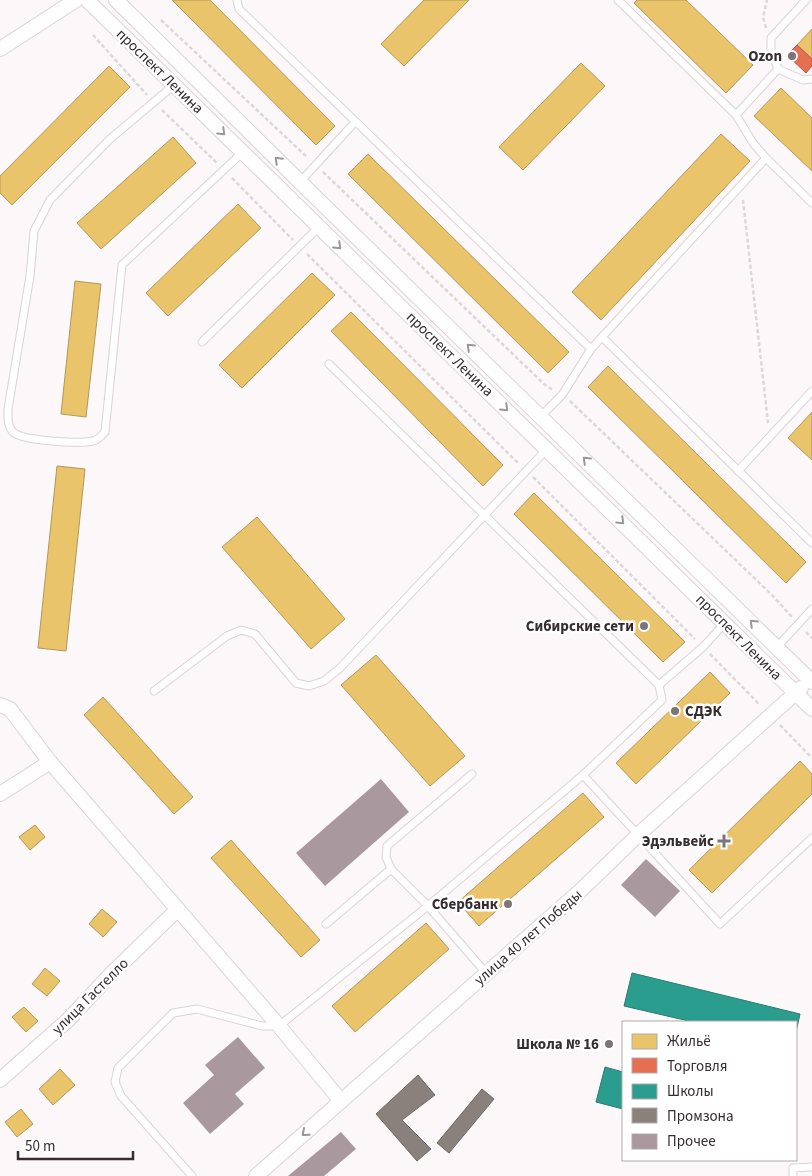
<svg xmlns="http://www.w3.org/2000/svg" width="812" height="1176" font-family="'Source Sans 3',sans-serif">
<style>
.homes{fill:#e9c46a;stroke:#b49759}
.shops{fill:#e76f51;stroke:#b25b47}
.schools{fill:#2a9d8f;stroke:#2e7b72}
.industry{fill:#8a817c;stroke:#716865}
.building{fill:#a9999f}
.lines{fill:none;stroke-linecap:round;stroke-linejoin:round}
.lane-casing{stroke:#dbd3d5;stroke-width:9}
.street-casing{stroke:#dbd3d5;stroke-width:16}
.path{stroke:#dbd8d9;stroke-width:2.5;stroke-dasharray:4 2.5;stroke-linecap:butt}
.lane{stroke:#fffefe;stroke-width:7}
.street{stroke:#fffefe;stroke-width:14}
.oneway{stroke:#9b9697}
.poi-dot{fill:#7c7476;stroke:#fff;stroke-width:2}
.labels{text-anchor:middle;stroke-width:5;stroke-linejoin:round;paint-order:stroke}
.poi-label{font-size:15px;font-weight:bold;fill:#372d30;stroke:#fff;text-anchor:end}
.street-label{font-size:15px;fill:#372d30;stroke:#fff}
</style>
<rect width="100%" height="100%" fill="#fcf7f8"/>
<g class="homes">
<polygon points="172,0 210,0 335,126 316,145"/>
<polygon points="424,0 469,0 404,66 381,44"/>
<polygon points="637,0 686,0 753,65 726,93 634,3"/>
<polygon points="812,29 812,59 797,45"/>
<polygon points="581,63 605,86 523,170 499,147"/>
<polygon points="109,66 130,87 12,205 0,193 0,176"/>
<polygon points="781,88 812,118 812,171 754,116"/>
<polygon points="721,134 750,161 601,320 572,292"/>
<polygon points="173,137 196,163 101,249 77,223"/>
<polygon points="368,154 569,352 548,373 348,174"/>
<polygon points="238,204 261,228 168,316 146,293"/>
<polygon points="312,273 335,295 242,388 219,365"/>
<polygon points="75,281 101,284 86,417 61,414"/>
<polygon points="351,312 503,465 483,486 331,331"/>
<polygon points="608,366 806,562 786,583 588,387"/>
<polygon points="812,412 812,460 788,438"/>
<polygon points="57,466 85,469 66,651 38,648"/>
<polygon points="534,493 685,642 663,662 514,514"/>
<polygon points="257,517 345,619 311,649 222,547"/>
<polygon points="376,655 465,756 430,786 341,685"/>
<polygon points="710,672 730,693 636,784 616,763"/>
<polygon points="103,697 193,797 174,814 84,715"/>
<polygon points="800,761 812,774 812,794 712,893 689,870"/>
<polygon points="583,793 604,817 479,926 458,902"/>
<polygon points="35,825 45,837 30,850 19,837"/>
<polygon points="231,840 320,940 301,957 211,858"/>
<polygon points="102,909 117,922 103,937 89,924"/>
<polygon points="426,923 449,949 355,1032 332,1006"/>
<polygon points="45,968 60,981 47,996 32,984"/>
<polygon points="24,1007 38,1021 26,1032 12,1017"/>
<polygon points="60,1069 75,1085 53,1105 39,1089"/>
<polygon points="21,1109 33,1124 17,1137 5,1122"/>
</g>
<polygon class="shops" points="797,45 812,59 812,66 806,73 787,55"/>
<g class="schools">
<polygon points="632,973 800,1014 796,1032 796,1022 693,1022 624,1006"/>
<polygon points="605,1067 623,1072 623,1109 596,1102"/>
</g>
<g class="industry">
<polygon points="418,1075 435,1095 402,1120 431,1149 417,1161 376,1114"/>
<polygon points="482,1089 494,1099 449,1153 437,1143"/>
</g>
<g class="building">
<polygon points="381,779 409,812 325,886 296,853"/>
<polygon points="646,859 680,891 655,917 621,885"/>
<polygon points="238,1037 265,1068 235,1094 244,1104 210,1134 183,1103 214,1075 205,1065"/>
<polygon points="341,1132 356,1149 324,1176 288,1176"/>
</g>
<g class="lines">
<defs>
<g id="lane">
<polyline points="237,0 239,9 591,349"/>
<polyline points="618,0 736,115"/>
<polyline points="778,69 803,80 812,79"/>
<path d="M174,85l-64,54 -60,61 -16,31 -4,45 -22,133c0,8 -1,16 5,23 9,9 67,12 80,9 5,-1 8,-5 12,-9l17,-167 121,-113"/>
<polyline points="766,158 753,143 736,115 778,69 771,51 771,38 806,0"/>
<polyline points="300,182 355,122"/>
<polyline points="602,337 812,543"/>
<polyline points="202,342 319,227"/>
<polyline points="329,364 659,685"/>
<polyline points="541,416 562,395 591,349 766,158 812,203"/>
<polyline points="738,471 812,391"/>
<polyline points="777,647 812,609"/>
<polyline points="154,691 227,636 241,630 255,634 296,683 309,686 324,681 340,668 547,449"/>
<polyline points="472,774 387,846 386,857 391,869 428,906 486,973"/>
<polyline points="583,775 720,924 812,838"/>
<polyline points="326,924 391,869"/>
<polyline points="192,1176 121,1096 115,1082 118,1068 173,1013 197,1009 262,1026 279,1026 428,906 583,775 662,700 659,685 703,647 725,623"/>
<polyline points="793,1176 793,1168 812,1167"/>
</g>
<g id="street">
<polyline points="87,0 812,709"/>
<polyline points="116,0 300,182 812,682"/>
<polyline points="0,49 76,0"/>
<polyline points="0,705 10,709 50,762 279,1026 341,1101"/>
<polyline points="0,794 50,762"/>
<polyline points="0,1080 68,1020 112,973 178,909"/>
<polyline points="256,1176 579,892 639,834 801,688"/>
</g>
</defs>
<use href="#lane" class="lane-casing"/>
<use href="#street" class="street-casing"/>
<g class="path">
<polyline points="161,20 308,158"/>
<polyline points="766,28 763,17 767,0"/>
<polyline points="93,35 147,95"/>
<polyline points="162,110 217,163"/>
<polyline points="323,172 544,384 553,390"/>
<polyline points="232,178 293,240"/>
<polyline points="743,200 768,423"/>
<polyline points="307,254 518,463"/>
<polyline points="570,401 772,595 792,617"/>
<polyline points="533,477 695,639"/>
<polyline points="806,632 812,638"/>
<polyline points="710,654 760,705"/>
<polyline points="780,725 812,758"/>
</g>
<use href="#lane" class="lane"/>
<use href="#street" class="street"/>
</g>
<defs><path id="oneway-chevron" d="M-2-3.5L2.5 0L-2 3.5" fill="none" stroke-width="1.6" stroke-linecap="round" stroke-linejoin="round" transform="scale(1.25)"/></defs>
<g class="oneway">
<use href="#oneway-chevron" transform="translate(222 132) rotate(44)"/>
<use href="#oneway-chevron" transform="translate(278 160) rotate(-135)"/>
<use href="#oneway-chevron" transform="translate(338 246) rotate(44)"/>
<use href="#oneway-chevron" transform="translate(470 347) rotate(-136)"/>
<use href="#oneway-chevron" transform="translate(505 408) rotate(44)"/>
<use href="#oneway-chevron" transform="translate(586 460) rotate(-136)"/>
<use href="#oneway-chevron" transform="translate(621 521) rotate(44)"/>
<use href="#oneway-chevron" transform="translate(753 623) rotate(-136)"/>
<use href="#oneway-chevron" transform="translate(305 1133) rotate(139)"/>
</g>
<g class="poi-dot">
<circle cx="792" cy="56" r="5"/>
<circle cx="644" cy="626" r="5"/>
<circle cx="675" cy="711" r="5"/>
<path d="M721.5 833.5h5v5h5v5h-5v5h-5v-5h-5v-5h5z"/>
<circle cx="508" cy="904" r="5"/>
<circle cx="609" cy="1044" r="5"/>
</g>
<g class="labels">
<g class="poi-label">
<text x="782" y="61">Ozon</text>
<text x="634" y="631">Сибирские сети</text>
<text x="685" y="716" text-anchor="start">СДЭК</text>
<text x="714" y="846">Эдэльвейс</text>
<text x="498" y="909">Сбербанк</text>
<text x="599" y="1049">Школа № 16</text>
</g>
<g class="street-label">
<text transform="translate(160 71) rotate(44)" y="5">проспект Ленина</text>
<text transform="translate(450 354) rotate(44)" y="5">проспект Ленина</text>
<text transform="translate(739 637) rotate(45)" y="5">проспект Ленина</text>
<text transform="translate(528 937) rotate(-41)" y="5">улица 40 лет Победы</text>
<text transform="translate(90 996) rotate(-45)" y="5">улица Гастелло</text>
</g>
</g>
<rect x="622" y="1021" width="175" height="140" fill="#ffffff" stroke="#afabac"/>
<rect x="632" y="1034" width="25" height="15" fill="#e9c46a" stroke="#afabac"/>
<text x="667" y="1046" font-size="15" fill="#372d30">Жильё</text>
<rect x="632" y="1058" width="25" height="15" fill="#e76f51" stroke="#afabac"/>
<text x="667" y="1071" font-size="15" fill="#372d30">Торговля</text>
<rect x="632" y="1084" width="25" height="15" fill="#2a9d8f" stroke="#afabac"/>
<text x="667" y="1096" font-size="15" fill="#372d30">Школы</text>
<rect x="632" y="1108" width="25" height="15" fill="#8a817c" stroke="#afabac"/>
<text x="667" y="1121" font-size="15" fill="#372d30">Промзона</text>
<rect x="632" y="1134" width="25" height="15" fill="#a9999f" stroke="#afabac"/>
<text x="667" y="1146" font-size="15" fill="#372d30">Прочее</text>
<path d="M18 1151v8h115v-8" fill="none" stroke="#372d30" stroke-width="2.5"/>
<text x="25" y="1151" font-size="15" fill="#372d30" stroke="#ffffff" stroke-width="4" paint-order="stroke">50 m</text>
</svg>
